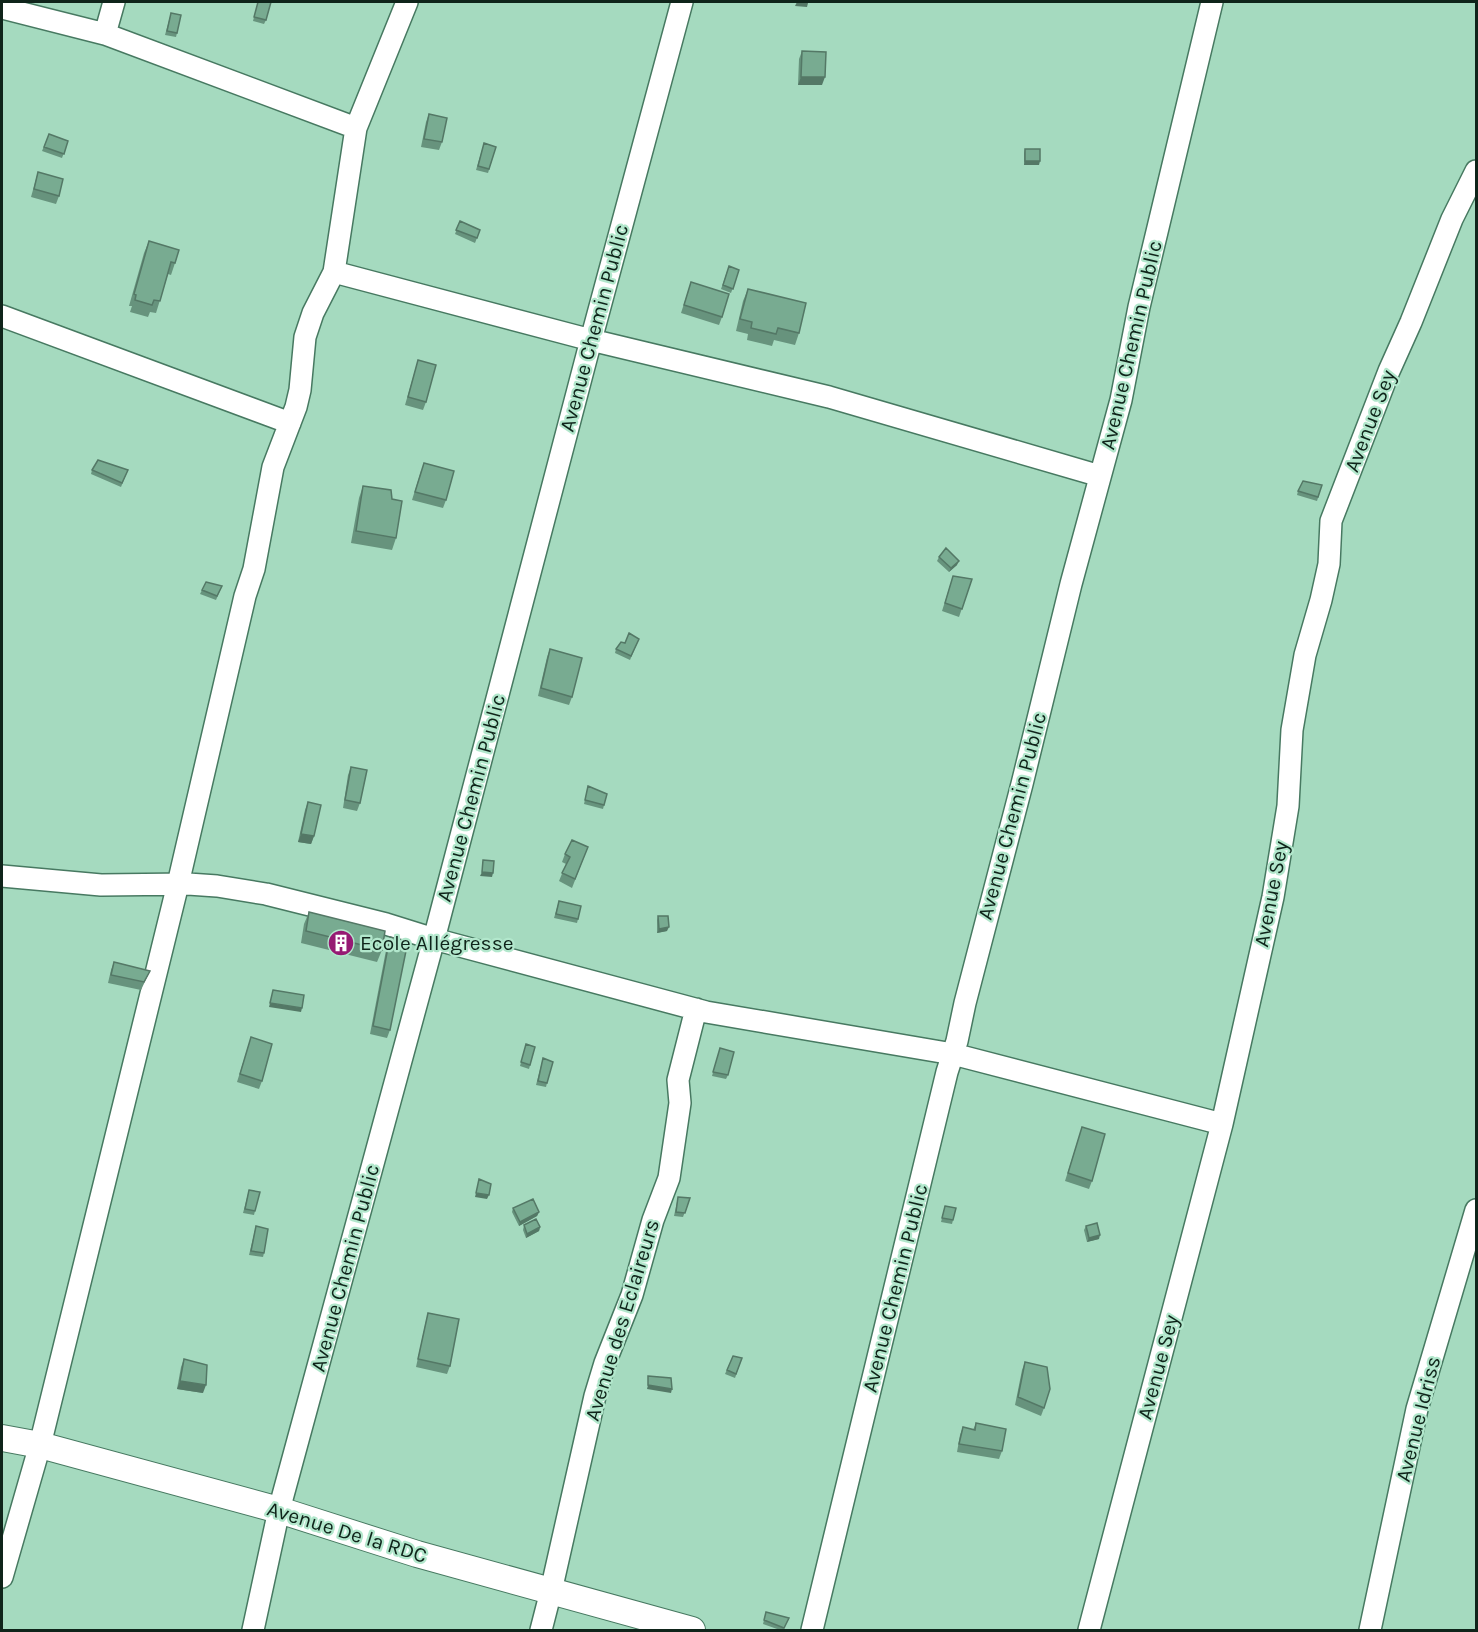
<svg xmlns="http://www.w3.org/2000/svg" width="1478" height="1632" font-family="Karla,sans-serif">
<rect width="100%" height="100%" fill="#a5dabf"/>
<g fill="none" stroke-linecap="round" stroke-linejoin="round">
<defs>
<path id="minor" d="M 2,8 L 105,34 L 356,128
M 105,34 L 114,2
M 334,272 L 591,340 L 829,397 L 1100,476
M 2,316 L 290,423
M 2,876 L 101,885 L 188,884 L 217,886 L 266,894 L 386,924 L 434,939 L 706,1012 L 953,1054 L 1222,1124
M 2,1577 L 40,1445 L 178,884 L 245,596 L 254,569 L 273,467 L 296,407 L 300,390 L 305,337 L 313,313 L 334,272 L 356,128 L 407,2
M 253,1630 L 279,1510 L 434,939 L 591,340 L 682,2
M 541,1630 L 551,1591 L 595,1396 L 605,1363 L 632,1295 L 653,1220 L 669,1178 L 680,1103 L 678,1080 L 696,1009
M 812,1630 L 947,1072 L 957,1041 L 965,1003 L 1022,784 L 1071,584 L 1121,400 L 1139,307 L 1212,2
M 1089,1630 L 1222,1124 L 1273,897 L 1288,806 L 1292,730 L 1305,655 L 1321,600 L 1329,564 L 1331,521 L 1389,371 L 1411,322 L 1452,219 L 1476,171
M 1370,1630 L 1417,1409 L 1476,1210"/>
<path id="tertiary" d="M 2,1438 L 40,1445 L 279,1510 L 417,1554 L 692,1630"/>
</defs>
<!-- minor casing -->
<use href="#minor" stroke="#477961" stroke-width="24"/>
<!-- tertiary casing -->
<use href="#tertiary" stroke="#477961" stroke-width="28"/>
<!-- minor -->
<use href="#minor" stroke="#fff" stroke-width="21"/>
<!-- tertiary -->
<use href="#tertiary" stroke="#fff" stroke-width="26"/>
</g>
<!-- wall -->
<path fill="#67937d" d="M 258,2 L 266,20 L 264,24 L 253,21 Z
M 171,13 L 177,33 L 176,37 L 165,35 Z
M 802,51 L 822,85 L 798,85 L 799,59 Z
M 429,114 L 442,142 L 439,150 L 421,147 L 426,122 Z
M 49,134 L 68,141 L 62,158 L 42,151 Z
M 484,143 L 496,147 L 488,173 L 476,170 Z
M 1025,149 L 1039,165 L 1024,165 L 1024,153 Z
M 38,172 L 59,196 L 56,204 L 31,197 Z
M 460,221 L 480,230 L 475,243 L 455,234 Z
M 149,241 L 175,263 L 171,275 L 168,274 L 156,313 L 150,312 L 148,317 L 130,312 L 132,306 L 129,306 L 144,253 Z
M 729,266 L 739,270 L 731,293 L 721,289 Z
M 691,282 L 722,317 L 719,325 L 681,313 Z
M 748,289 L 799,333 L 795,345 L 774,340 L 772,346 L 747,340 L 748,334 L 736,331 L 743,301 Z
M 418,360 L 426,402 L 423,410 L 405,405 Z
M 92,470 L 128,470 L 121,487 L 91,474 Z
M 421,471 L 446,500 L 443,508 L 412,500 Z
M 1322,485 L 1317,501 L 1297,495 L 1298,491 Z
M 363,486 L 396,538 L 392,550 L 351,543 L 359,498 Z
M 939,557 L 957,565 L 949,572 L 937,561 Z
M 953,576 L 972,579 L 959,617 L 942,611 Z
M 222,586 L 216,600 L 200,594 L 202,590 Z
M 639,639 L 630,660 L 615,653 L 616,649 L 625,643 Z
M 550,649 L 572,697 L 569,705 L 538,696 L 547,657 Z
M 351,767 L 360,803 L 357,811 L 343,808 L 348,775 Z
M 588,786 L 607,794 L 603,809 L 584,804 Z
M 308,802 L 314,836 L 311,844 L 298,842 L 305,810 Z
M 588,847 L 572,888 L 559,881 L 566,864 L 562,862 L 565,854 Z
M 559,901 L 578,919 L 577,923 L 554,918 Z
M 309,912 L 382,950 L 377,962 L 301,943 L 304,924 Z
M 658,916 L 667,931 L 657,933 L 657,920 Z
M 390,937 L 390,1030 L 387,1038 L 370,1034 L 387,945 Z
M 114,962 L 150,971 L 141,990 L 108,983 L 111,970 Z
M 251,1037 L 262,1081 L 259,1089 L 237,1082 Z
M 526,1044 L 535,1047 L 529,1069 L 520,1066 Z
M 720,1048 L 728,1075 L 726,1079 L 712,1076 Z
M 543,1058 L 547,1083 L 546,1087 L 536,1085 Z
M 1082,1127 L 1092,1181 L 1089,1189 L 1065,1181 Z
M 249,1190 L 255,1211 L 254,1215 L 243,1213 Z
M 678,1197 L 690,1198 L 683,1217 L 674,1216 Z
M 945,1206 L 953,1220 L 952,1224 L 941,1222 Z
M 513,1208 L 539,1212 L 537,1216 L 519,1226 L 512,1212 Z
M 524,1225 L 540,1227 L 539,1231 L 526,1238 L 523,1230 Z
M 256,1226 L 264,1253 L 263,1257 L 249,1255 Z
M 1086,1226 L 1099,1239 L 1087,1242 L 1084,1230 Z
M 428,1313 L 450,1366 L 447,1374 L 416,1367 L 426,1321 Z
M 733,1356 L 742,1358 L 735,1378 L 725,1374 Z
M 184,1359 L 203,1393 L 177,1389 L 181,1367 Z
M 1025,1362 L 1044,1408 L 1041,1416 L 1015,1405 L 1022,1370 Z
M 976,1423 L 1002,1451 L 999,1459 L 957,1452 L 960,1435 L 963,1427 L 973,1430 Z
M 766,1612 L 789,1618 L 783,1630 L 780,1630 L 763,1624 Z"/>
<!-- shaded-wall -->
<path fill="#547866" d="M 797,2 L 808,3 L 807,7 L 795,6 Z
M 801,77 L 825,77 L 822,85 L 798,85 Z
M 1025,161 L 1040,161 L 1039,165 L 1024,165 Z
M 959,561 L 957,565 L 949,572 L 951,568 Z
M 301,834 L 314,836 L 311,844 L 298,842 Z
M 482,872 L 493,873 L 492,877 L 480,876 Z
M 669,927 L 667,931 L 657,933 L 659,929 Z
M 270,1003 L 302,1008 L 301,1012 L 269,1007 Z
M 476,1193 L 489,1195 L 487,1199 L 475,1197 Z
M 539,1212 L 537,1216 L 519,1226 L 520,1222 Z
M 540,1227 L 539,1231 L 526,1238 L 527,1234 Z
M 1100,1235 L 1099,1239 L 1087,1242 L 1089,1238 Z
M 180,1381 L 206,1385 L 203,1393 L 177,1389 Z
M 648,1385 L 672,1389 L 671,1393 L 647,1389 Z"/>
<!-- building -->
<path fill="#78ab91" stroke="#547866" stroke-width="1.5" d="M 258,2 L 271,2 L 266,20 L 254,17 Z
M 171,13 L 181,15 L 177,33 L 167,31 Z
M 802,51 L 826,52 L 825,77 L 801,77 Z
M 429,114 L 447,118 L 442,142 L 424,139 Z
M 49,134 L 68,141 L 64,154 L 44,147 Z
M 484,143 L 496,147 L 489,169 L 478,166 Z
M 1025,149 L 1040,149 L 1040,161 L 1025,161 Z
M 38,172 L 63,179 L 59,196 L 34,189 Z
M 460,221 L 480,230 L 477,238 L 456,230 Z
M 149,241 L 179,250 L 175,263 L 171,262 L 160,301 L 154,300 L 152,305 L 135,300 L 136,295 L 134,294 Z
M 729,266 L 739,270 L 733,289 L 723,285 Z
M 691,282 L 729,294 L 722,317 L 684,305 Z
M 748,289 L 806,303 L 799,333 L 778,328 L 776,334 L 751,328 L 752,322 L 740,319 Z
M 418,360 L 436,365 L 426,402 L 408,397 Z
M 98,460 L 128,470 L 122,483 L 92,470 Z
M 424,463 L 454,471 L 446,500 L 415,492 Z
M 1303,481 L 1322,485 L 1318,497 L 1298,491 Z
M 363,486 L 391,490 L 392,499 L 402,501 L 396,538 L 356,531 Z
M 946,548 L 959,561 L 951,568 L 939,557 Z
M 953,576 L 972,579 L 962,609 L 945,603 Z
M 206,582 L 222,586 L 217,596 L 202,590 Z
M 629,633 L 639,639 L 631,656 L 616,649 L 621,642 L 625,643 Z
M 550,649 L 582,658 L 572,697 L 541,688 Z
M 351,767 L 367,770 L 360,803 L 345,800 Z
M 588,786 L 607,794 L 604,805 L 585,800 Z
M 308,802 L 321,805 L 314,836 L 301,834 Z
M 572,840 L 588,847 L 575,879 L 562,873 L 570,857 L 565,854 Z
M 483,860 L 494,861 L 493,873 L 482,872 Z
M 559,901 L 581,906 L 578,919 L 556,914 Z
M 309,912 L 385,931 L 382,950 L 306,931 Z
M 658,916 L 668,916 L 669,927 L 659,929 Z
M 390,937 L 408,941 L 390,1030 L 373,1026 Z
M 114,962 L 150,971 L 144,982 L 111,975 Z
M 273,990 L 304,995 L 302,1008 L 270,1003 Z
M 251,1037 L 272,1044 L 262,1081 L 240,1074 Z
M 526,1044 L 535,1047 L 530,1065 L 521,1062 Z
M 720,1048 L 734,1052 L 728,1075 L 713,1072 Z
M 543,1058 L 553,1062 L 547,1083 L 538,1081 Z
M 1082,1127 L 1105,1134 L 1092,1181 L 1068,1173 Z
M 479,1179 L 491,1184 L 489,1195 L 476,1193 Z
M 249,1190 L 260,1192 L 255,1211 L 245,1209 Z
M 678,1197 L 690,1198 L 685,1213 L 676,1212 Z
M 533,1199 L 539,1212 L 520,1222 L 513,1208 Z
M 945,1206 L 956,1208 L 953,1220 L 942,1218 Z
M 536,1219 L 540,1227 L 527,1234 L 524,1225 Z
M 1097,1223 L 1100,1235 L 1089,1238 L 1086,1226 Z
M 256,1226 L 268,1229 L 264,1253 L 251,1251 Z
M 428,1313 L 459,1319 L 450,1366 L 418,1359 Z
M 733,1356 L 742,1358 L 736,1374 L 727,1370 Z
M 184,1359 L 207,1365 L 206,1385 L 180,1381 Z
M 1025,1362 L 1047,1367 L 1050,1389 L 1044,1408 L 1018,1397 Z
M 648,1376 L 671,1378 L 672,1389 L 648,1385 Z
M 976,1423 L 1006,1429 L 1002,1451 L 959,1444 L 963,1427 L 975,1430 Z
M 766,1612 L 789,1618 L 784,1628 L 764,1620 Z"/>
<!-- icons -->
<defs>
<symbol id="building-disc" viewBox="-11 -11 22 22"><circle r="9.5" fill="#961a73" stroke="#b2e7cc"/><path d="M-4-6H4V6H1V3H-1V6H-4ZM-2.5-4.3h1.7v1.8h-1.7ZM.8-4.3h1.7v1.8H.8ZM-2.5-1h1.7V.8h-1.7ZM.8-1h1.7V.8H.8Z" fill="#fff"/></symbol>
</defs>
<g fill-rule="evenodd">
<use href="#building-disc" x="326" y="928" width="30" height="30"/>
</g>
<g text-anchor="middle" stroke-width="4.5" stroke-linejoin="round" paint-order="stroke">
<!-- street labels -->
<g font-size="21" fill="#0f241a" stroke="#b2e7cc">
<text transform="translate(594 328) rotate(-75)" y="7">Avenue Chemin Public</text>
<text transform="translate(1131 345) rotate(-77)" y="7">Avenue Chemin Public</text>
<text transform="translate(1370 421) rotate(-69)" y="7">Avenue Sey</text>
<text transform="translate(471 798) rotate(-75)" y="7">Avenue Chemin Public</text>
<text transform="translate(1012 816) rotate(-75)" y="7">Avenue Chemin Public</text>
<text transform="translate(1271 894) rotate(-79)" y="7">Avenue Sey</text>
<text transform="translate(345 1268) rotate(-75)" y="7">Avenue Chemin Public</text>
<text transform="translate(895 1288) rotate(-76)" y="7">Avenue Chemin Public</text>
<text transform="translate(622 1320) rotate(-73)" y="7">Avenue des Eclaireurs</text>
<text transform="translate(1158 1367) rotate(-75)" y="7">Avenue Sey</text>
<text transform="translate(1418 1419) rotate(-76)" y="7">Avenue Idriss</text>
<text transform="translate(347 1532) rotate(17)" y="7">Avenue De la RDC</text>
</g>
<!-- poi labels -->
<g font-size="21" fill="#0f241a" stroke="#b2e7cc" text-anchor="start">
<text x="360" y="950">Ecole Allégresse</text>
</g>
</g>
<!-- border -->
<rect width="1478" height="1632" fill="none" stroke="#0f241a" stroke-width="6"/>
</svg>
